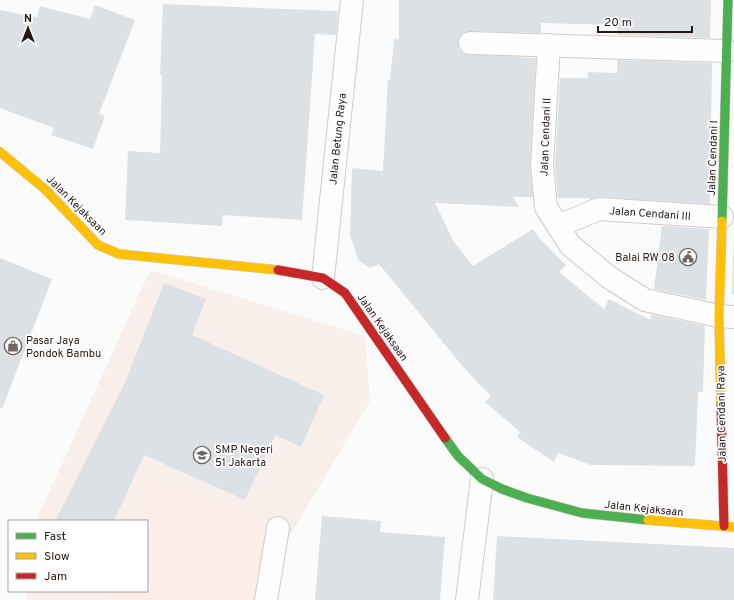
<svg xmlns="http://www.w3.org/2000/svg" width="734" height="600" font-family="Overpass,sans-serif">
<rect width="100%" height="100%" fill="#fbfbfb"/>
<!-- built -->
<path fill="#f8eeea" d="M 150,270 L 365,336 L 370,401 L 283,547 L 274,600 L 27,600 L 27,591 L 147,591 L 147,521 L 36,521 Z"/>
<!-- green -->
<path fill="#fbede7" d="M 149,477 L 283,521 L 257,600 L 109,600 L 110,591 L 147,591 L 147,521 L 130,521 Z"/>
<!-- building -->
<path fill="#dce1e6" d="M 399,0 L 711,0 L 710,38 L 617,35 L 618,25 L 541,23 L 541,33 L 470,31 L 464,32 L 459,37 L 458,43 L 459,49 L 464,54 L 536,58 L 530,164 L 533,197 L 513,197 L 519,207 L 435,203 L 454,242 L 473,266 L 533,229 L 539,238 L 566,265 L 559,272 L 604,309 L 609,299 L 650,320 L 651,314 L 705,326 L 703,392 L 698,392 L 695,466 L 591,465 L 558,453 L 554,462 L 517,437 L 520,432 L 485,402 L 491,396 L 464,368 L 379,264 L 370,268 L 358,260 L 350,235 L 352,168 L 383,171 L 388,80 L 390,80 L 394,39 L 399,40 Z
M 163,4 L 338,11 L 336,35 L 315,34 L 302,220 L 223,215 L 222,226 L 125,220 L 128,151 L 160,153 L 162,75 L 160,75 Z
M 95,5 L 135,20 L 99,114 L 105,116 L 93,149 L 51,135 L 54,128 L 0,108 L 0,10 L 37,17 L 40,6 L 90,19 Z
M 617,60 L 712,63 L 710,204 L 600,197 L 589,200 L 589,198 L 558,198 L 555,165 L 560,78 L 588,78 L 588,72 L 617,73 Z
M 662,226 L 709,229 L 706,300 L 654,289 Z
M 734,228 L 734,294 L 732,294 Z
M 0,258 L 52,279 L 2,409 L 0,408 Z
M 164,283 L 206,299 L 192,335 L 324,395 L 301,447 L 275,435 L 245,500 L 144,455 L 114,521 L 55,521 L 125,383 Z
M 322,516 L 381,521 L 380,532 L 445,537 L 440,600 L 315,600 Z
M 497,536 L 734,548 L 734,600 L 493,600 Z"/>
<g fill="none" stroke-linecap="round" stroke-linejoin="round">
<defs>
<path id="street" d="M 470,43 L 727,51
M 549,45 L 542,165 L 546,207 L 570,245 L 610,278 L 645,300 L 719,316 L 734,317
M 558,226 L 599,209 L 722,217
M 323,278 L 352,0
M 266,600 L 278,528
M 467,600 L 482,479"/>
<path id="fast" d="M 722,221 L 728,0
M 445,438 L 458,456 L 482,479 L 502,489 L 527,498 L 582,513 L 648,520"/>
<path id="slow" d="M 0,152 L 46,190 L 98,245 L 119,254 L 278,270
M 721,405 L 719,316 L 722,221
M 648,520 L 734,527"/>
<path id="jam" d="M 278,270 L 323,278 L 345,293 L 445,438
M 721,405 L 724,526"/>
</defs>
<!-- street casing -->
<use href="#street" stroke="#d1cac7" stroke-width="24"/>
<!-- fast casing -->
<use href="#fast" stroke="#d1cac7" stroke-width="10"/>
<!-- slow casing -->
<use href="#slow" stroke="#d1cac7" stroke-width="10"/>
<!-- jam casing -->
<use href="#jam" stroke="#d1cac7" stroke-width="10"/>
<!-- street -->
<use href="#street" stroke="#fefefe" stroke-width="22"/>
<!-- fast -->
<use href="#fast" stroke="#4caf50" stroke-width="9"/>
<!-- slow -->
<use href="#slow" stroke="#ffc107" stroke-width="9"/>
<!-- jam -->
<use href="#jam" stroke="#c62828" stroke-width="9"/>
</g>
<!-- icons -->
<defs>
<symbol id="civic-ring" viewBox="-11 -11 22 22"><circle r="9.5" fill="#fff" stroke="#706764" stroke-width="1.5"/><path d="M-.6-6.5H3V-4.5H.6V-3L4-1V1h2V6H-6V1h2V-1L-.6-3ZM-1.2 2.5V6h2.4V2.5Z" fill="#706764"/></symbol>
<symbol id="shop-ring" viewBox="-11 -11 22 22"><circle r="9.5" fill="#fff" stroke="#706764" stroke-width="1.5"/><path d="M-5-2.5h2.3a2.7 3.5 0 0 1 5.4 0H5L5.5 6h-11ZM-1.5-2.5h3a1.5 2.3 0 0 0-3 0Z" fill="#706764"/></symbol>
<symbol id="school-ring" viewBox="-11 -11 22 22"><circle r="9.5" fill="#fff" stroke="#706764" stroke-width="1.5"/><path d="M0-5L7-2L0 1L-7-2ZM-4 1L0 2.5L4 1V4Q0 6-4 4Z" fill="#706764"/></symbol>
</defs>
<g fill-rule="evenodd">
<use href="#civic-ring" x="678" y="247" width="20" height="20"/>
<use href="#shop-ring" x="3" y="336" width="20" height="20"/>
<use href="#school-ring" x="192" y="445" width="20" height="20"/>
</g>
<g text-anchor="middle" stroke-width="3.5" stroke-linejoin="round" paint-order="stroke">
<!-- street labels -->
<g font-size="11" fill="#251813" stroke="#fff">
<text transform="translate(545 137) rotate(-88)" y="4">Jalan Cendani II</text>
<text transform="translate(337 139) rotate(-84)" y="4">Jalan Betung Raya</text>
<text transform="translate(712 158) rotate(-88)" y="4">Jalan Cendani I</text>
<text transform="translate(77 205) rotate(45)" y="4">Jalan Kejaksaan</text>
<text transform="translate(650 213) rotate(4)" y="4">Jalan Cendani III</text>
<text transform="translate(383 327) rotate(55)" y="4">Jalan Kejaksaan</text>
<text transform="translate(721 414) rotate(-91)" y="4">Jalan Cendani Raya</text>
<text transform="translate(644 508) rotate(6)" y="4">Jalan Kejaksaan</text>
</g>
<!-- poi labels -->
<g font-size="11" fill="#251813" stroke="#fff" text-anchor="start">
<text x="675" y="261" text-anchor="end">Balai RW 08</text>
<text x="26" y="344">Pasar Jaya<tspan x="26" dy="13">Pondok Bambu</tspan></text>
<text x="215" y="453">SMP Negeri<tspan x="215" dy="13">51 Jakarta</tspan></text>
</g>
</g>
<!-- legend -->
<rect x="8" y="520" width="140" height="72" fill="#ffffff" stroke="#a8a3a1"/>
<rect x="16" y="533" width="20" height="6" fill="#4caf50" stroke="#a8a3a1"/>
<text x="44" y="540" font-size="12" fill="#251813">Fast</text>
<rect x="16" y="553" width="20" height="6" fill="#ffc107" stroke="#a8a3a1"/>
<text x="44" y="560" font-size="12" fill="#251813">Slow</text>
<rect x="16" y="573" width="20" height="6" fill="#c62828" stroke="#a8a3a1"/>
<text x="44" y="580" font-size="12" fill="#251813">Jam</text>
<!-- north arrow -->
<g transform="translate(28 28)" stroke="#ffffff" stroke-width="3" paint-order="stroke">
<path d="M0-3L7 15L0 10L-7 15Z" fill="#251813"/>
<text y="-6" font-size="11" font-weight="bold" text-anchor="middle" fill="#251813">N</text>
</g>
<!-- scale -->
<path d="M598 26v6h94v-6" fill="none" stroke="#251813" stroke-width="2"/>
<text x="604" y="26" font-size="12" fill="#251813" stroke="#ffffff" stroke-width="3" paint-order="stroke">20 m</text>
</svg>
